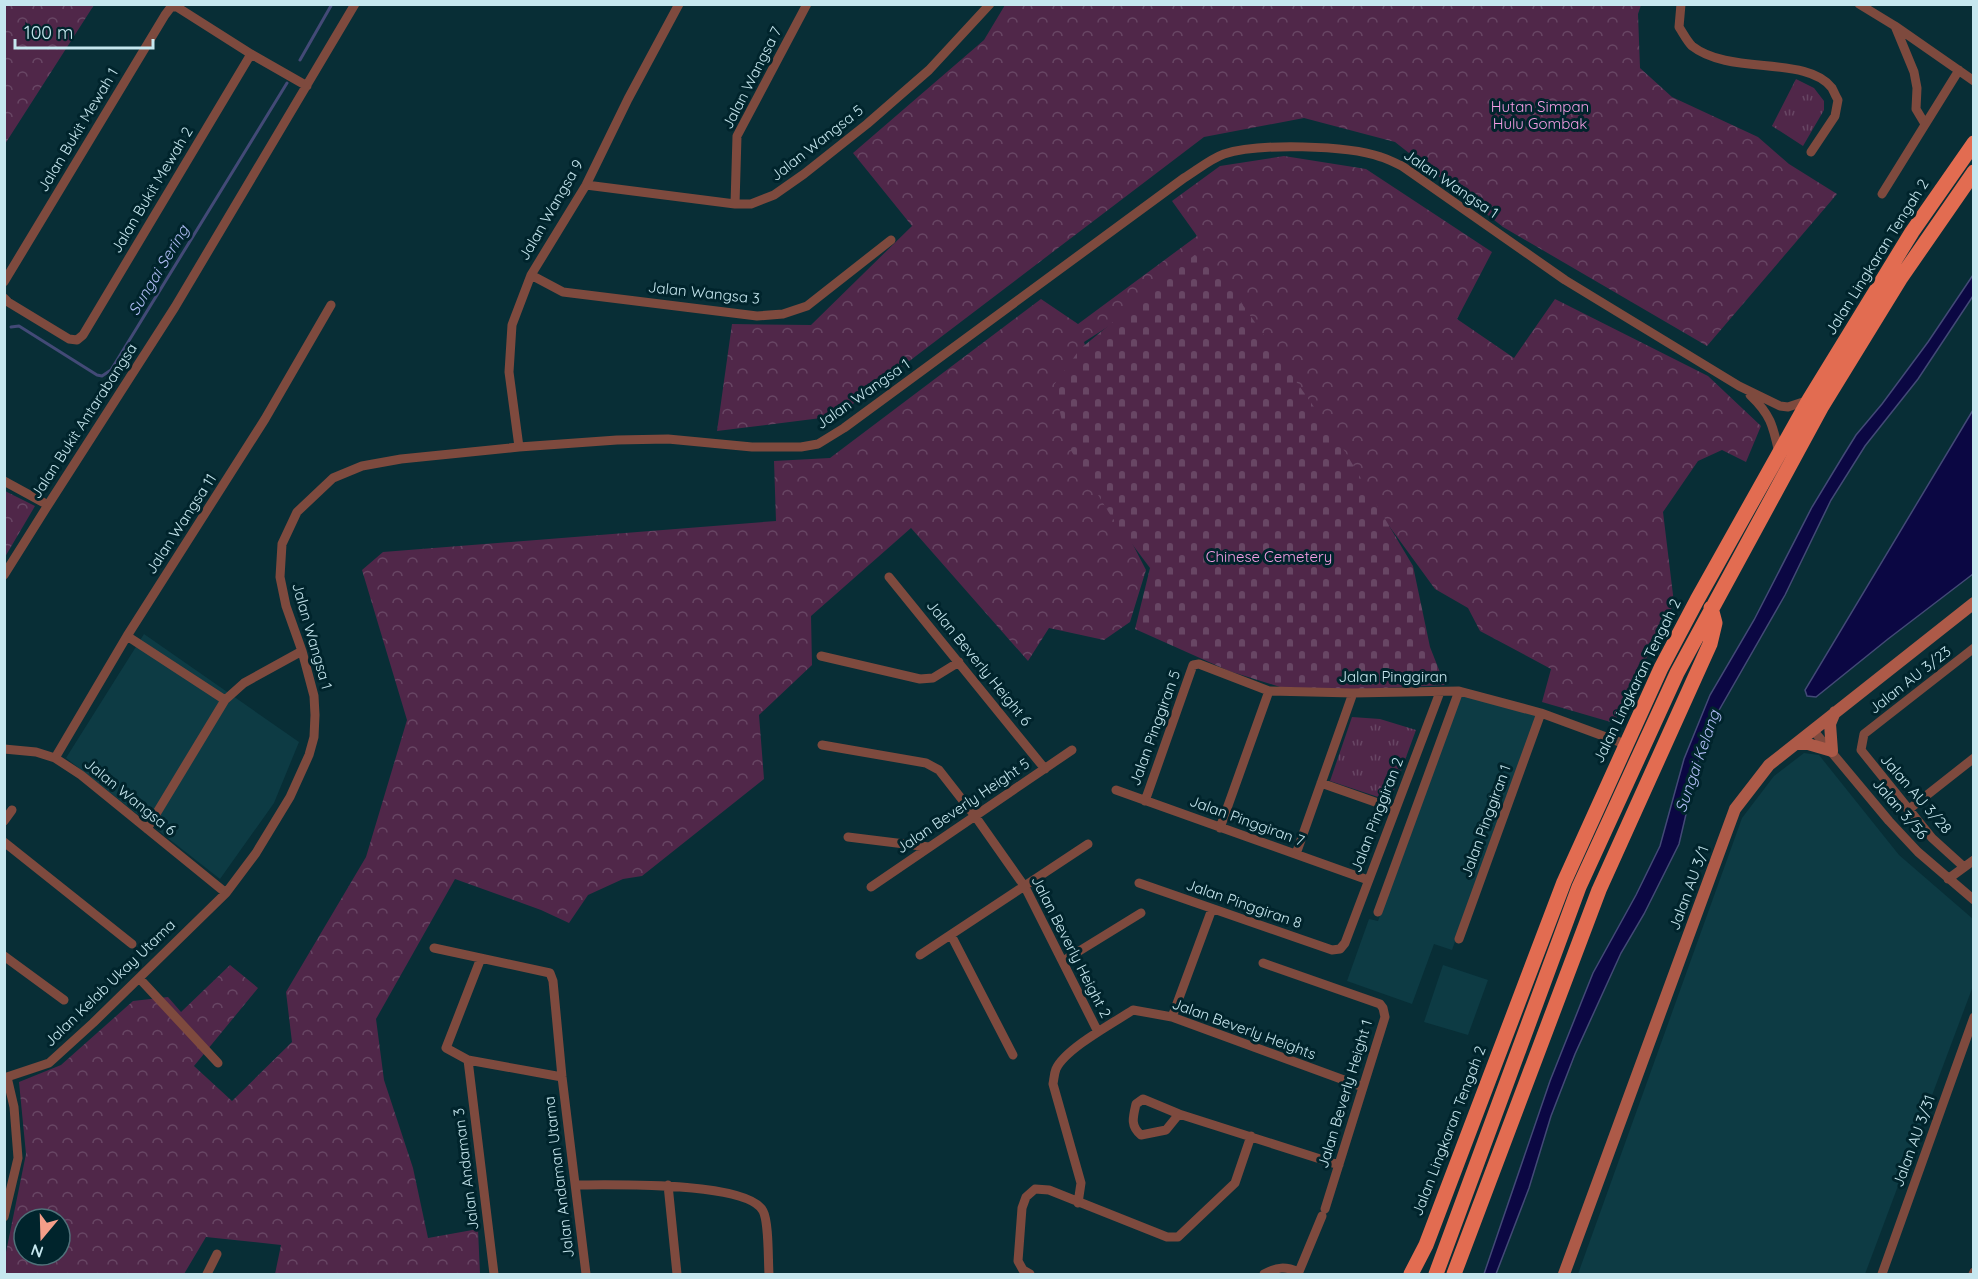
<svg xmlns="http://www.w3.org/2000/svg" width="1978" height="1279" font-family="Quicksand,sans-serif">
<defs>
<pattern id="grass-tufts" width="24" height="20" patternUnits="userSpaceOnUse" patternTransform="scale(1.5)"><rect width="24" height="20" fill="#502749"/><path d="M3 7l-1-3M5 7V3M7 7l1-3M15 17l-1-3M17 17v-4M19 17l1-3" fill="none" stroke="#684664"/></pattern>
<pattern id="forest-crowns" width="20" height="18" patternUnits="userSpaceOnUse" patternTransform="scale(1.5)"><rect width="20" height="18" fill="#502749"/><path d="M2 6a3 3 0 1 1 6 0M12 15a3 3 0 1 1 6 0" fill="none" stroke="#684664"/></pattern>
<pattern id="cemetery-stones" width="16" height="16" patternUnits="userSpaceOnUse" patternTransform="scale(1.5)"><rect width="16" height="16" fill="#502749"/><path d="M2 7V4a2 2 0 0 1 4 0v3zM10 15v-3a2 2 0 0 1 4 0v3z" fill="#684664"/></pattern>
</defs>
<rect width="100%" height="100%" fill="#082e36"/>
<!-- built -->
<path fill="#0d3b44" d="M 144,634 L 299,742 L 274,803 L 220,879 L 66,758 Z
M 1461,695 L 1537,715 L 1452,950 L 1434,944 L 1412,1004 L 1347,981 L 1369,919 L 1378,921 Z
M 1804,753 L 1819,755 L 1899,855 L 1973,919 L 1973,986 L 1865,1274 L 1578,1274 L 1742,818 L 1774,776 Z
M 1443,965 L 1488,980 L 1468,1035 L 1424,1022 Z"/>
<!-- grass -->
<path fill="url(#grass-tufts)" d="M 1796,79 L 1814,88 L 1824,101 L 1824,110 L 1803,146 L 1772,126 Z
M 1352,717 L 1380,719 L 1416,730 L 1390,801 L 1330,781 Z"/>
<!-- forest -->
<path fill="url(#forest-crowns)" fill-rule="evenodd" d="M 5,4 L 94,5 L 5,144 L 4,5 Z
M 1005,5 L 1641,5 L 1638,14 L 1640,68 L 1672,97 L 1758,137 L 1789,164 L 1837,194 L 1707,346 L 1503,227 L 1395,142 L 1304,118 L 1204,137 L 837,416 L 717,431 L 732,324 L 811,325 L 912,226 L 853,153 L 984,40 Z
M 1284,156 L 1366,169 L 1492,252 L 1457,319 L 1514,358 L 1555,299 L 1708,376 L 1761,426 L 1746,462 L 1722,450 L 1698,461 L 1663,512 L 1674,603 L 1614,723 L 1542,702 L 1551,669 L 1480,631 L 1468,608 L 1435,589 L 1330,445 L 1195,271 L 1084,342 L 1090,360 L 1100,481 L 1146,570 L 1130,622 L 1104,640 L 1049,628 L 1028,661 L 911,528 L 811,616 L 812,665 L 759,715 L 764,779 L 642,876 L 623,879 L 588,895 L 569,923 L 541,910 L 455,879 L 376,1019 L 384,1080 L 413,1168 L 428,1238 L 478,1229 L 480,1274 L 275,1274 L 281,1245 L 206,1237 L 184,1274 L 5,1274 L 5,1257 L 26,1154 L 19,1082 L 61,1065 L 133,1001 L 168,997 L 181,1012 L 230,965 L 258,988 L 194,1066 L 232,1101 L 292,1042 L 286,992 L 366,857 L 407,720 L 362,570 L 383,552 L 776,521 L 774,461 L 830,458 L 1041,299 L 1078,324 L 1197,236 L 1172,201 L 1220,166 ZM 24,1219 L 60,1219 L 60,1255 L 24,1255 Z
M 5,491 L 35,506 L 5,557 Z"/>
<!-- cemetery -->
<path fill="url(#cemetery-stones)" d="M 1203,248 L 1344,450 L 1413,566 L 1430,647 L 1445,685 L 1343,690 L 1280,687 L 1229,671 L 1135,629 L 1150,568 L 1111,516 L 1067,444 L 1054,385 L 1080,349 Z"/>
<!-- water -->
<path fill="#0b0743" stroke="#434a77" stroke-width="1.5" d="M 1973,275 L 1973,296 L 1918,379 L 1865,446 L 1831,500 L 1785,595 L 1714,719 L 1699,759 L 1679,844 L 1644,914 L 1621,953 L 1575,1054 L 1551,1116 L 1529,1188 L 1496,1274 L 1484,1274 L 1550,1081 L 1581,1003 L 1593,973 L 1636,895 L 1660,846 L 1684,759 L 1710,695 L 1754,620 L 1812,507 L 1843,456 L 1856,435 L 1882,404 L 1928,342 Z
M 1973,410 L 1973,574 L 1888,639 L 1816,697 L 1807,696 L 1805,690 Z"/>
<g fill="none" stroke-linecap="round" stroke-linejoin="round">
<!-- stream -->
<path stroke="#434a77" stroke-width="3" d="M 300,60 L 332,4
M 11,327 L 19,326 L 97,375 L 102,376 L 111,370 L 287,83"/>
<!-- minor -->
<path stroke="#7e4a3e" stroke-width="9" d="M 1681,4 L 1679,27 C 1683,33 1687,41 1692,46 C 1730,76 1807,55 1832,88 C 1834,92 1836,97 1838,100 L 1835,116 L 1811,152
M 1859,4 L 1895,26 L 1974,81
M 1895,26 L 1914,72 L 1917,88 L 1916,109 L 1925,124
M 586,185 L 735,204 L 751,204 L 774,195 L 804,174 L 867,124 L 929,70 L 990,4
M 1882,194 L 1959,70
M 735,204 L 737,136 L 807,4
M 531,275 L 563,292 L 757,316 L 783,314 L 807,306 L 891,240
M 4,282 L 165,15 L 171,7 L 177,7 L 251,54 L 307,86
M 4,298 L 8,302 L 69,339 L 77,340 L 83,335 L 251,54
M 1750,395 C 1771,415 1773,426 1779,453
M 519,447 L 509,372 L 512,325 L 531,275 L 586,185 L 628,99 L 679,4
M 4,481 L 48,505
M 4,575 L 48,505 L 175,307 L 355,4
M 889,577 L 1045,769
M 127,636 L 225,700
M 821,656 L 920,679 L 933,678 L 959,662
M 1813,730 L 1889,821 L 1918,852 L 1974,900
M 822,745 L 926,763 L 939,770 L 975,816 L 1025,887 L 1098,1032
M 4,749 L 36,752 L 55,758 L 81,775 L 226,893
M 55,758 L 127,636 L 265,419 L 331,305
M 1321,783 L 1395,809
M 1116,790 L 1368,880
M 1145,801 L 1193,665 L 1199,664 L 1269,691 L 1353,693 L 1459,691 L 1541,713 L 1625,744
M 1908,810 L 1974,758
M 4,821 L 12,810
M 1220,828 L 1269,691
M 147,829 L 225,700 L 244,683 L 302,651
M 848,837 L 929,847
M 4,842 L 132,944
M 1296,854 L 1353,693
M 1964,867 L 1932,838 L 1861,750 L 1864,734 L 1974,648
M 1948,879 L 1974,860
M 1139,883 L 1332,950 L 1340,949 L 1345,943 L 1440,692
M 871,887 L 1072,750
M 1378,912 L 1459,691
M 951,935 L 1013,1055
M 1459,939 L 1541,713
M 434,948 L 550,973 L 553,981 L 562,1077 L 586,1274
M 920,955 L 1088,844
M 4,956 L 64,1000
M 481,958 L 446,1048 L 468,1060 L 562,1077
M 1063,961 L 1141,913
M 1263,963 L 1380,1004 L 1383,1008 L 1385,1017 L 1325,1209
M 139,978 L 218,1063
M 1172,1017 L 1212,909
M 468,1060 L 494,1274
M 4,1078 L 49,1063 L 93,1023 L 226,893 L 256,853 L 290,797 L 309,755 L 314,737 L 315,715 L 314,696 L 302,651 L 286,606 L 280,577 L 282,544 L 297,512 L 333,478 L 362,466 L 401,459 L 519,447 L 617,440 L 668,439 L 752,447 L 801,447 L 818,444 L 844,428 L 1184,178 C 1196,171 1210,159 1224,154 C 1258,143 1347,145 1381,157 C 1388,159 1395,163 1402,166 L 1565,280 L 1739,386 L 1780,406 L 1788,407 L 1809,400
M 1179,1114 L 1166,1130 L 1141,1135 C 1130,1126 1133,1117 1136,1104 L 1143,1099 L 1179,1114 L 1339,1165
M 576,1185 C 610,1185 747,1181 763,1211 C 769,1222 768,1260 769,1274
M 668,1185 L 677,1274
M 1078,1203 L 1081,1183 L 1053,1084 C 1054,1079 1054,1074 1056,1069 C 1065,1049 1113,1023 1133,1010 L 1172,1017 L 1363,1087
M 4,1217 L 18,1158 L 14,1107 L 7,1077
M 207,1274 L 217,1254
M 1030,1274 L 1023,1270 L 1018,1261 L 1022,1208 L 1026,1197 L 1035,1189 L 1049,1190 L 1167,1237 L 1178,1237 L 1235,1183 L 1251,1136
M 1264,1274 C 1277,1267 1285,1266 1299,1272
M 1298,1274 L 1322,1216
M 1882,1274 L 1974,1017
M 1973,1274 L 1974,1272"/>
<!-- secondary -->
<path stroke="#ad5a48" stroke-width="12" d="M 1796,744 L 1808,744 L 1832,751 L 1830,724 L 1835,712
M 1564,1274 L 1735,809 L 1769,765 L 1974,603"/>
<!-- trunk -->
<path stroke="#e26c51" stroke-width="15" d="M 1411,1274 L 1426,1245 L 1564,882 L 1661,668 L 1697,600 L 1809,400 L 1912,232 L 1974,143
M 1436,1274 L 1579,887 L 1677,673 L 1822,406 L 1900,279 L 1974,172
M 1454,1274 L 1599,890 L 1710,644 L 1715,623 L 1711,608"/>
</g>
<g text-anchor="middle" stroke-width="6" stroke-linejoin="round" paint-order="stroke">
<!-- street labels -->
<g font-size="15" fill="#c6e7ef" stroke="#00242c">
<text transform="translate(752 78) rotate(-63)" y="5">Jalan Wangsa 7</text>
<text transform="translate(78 130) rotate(-59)" y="5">Jalan Bukit Mewah 1</text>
<text transform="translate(817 143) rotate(-38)" y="5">Jalan Wangsa 5</text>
<text transform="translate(1451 184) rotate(34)" y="5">Jalan Wangsa 1</text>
<text transform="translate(152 190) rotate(-59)" y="5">Jalan Bukit Mewah 2</text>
<text transform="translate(551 210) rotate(-60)" y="5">Jalan Wangsa 9</text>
<text transform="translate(1877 257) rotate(-58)" y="5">Jalan Lingkaran Tengah 2</text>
<text transform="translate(704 293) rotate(6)" y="5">Jalan Wangsa 3</text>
<text transform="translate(863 394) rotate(-35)" y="5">Jalan Wangsa 1</text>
<text transform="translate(84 421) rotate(-57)" y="5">Jalan Bukit Antarabangsa</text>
<text transform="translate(181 524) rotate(-57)" y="5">Jalan Wangsa 11</text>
<text transform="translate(312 636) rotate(74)" y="5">Jalan Wangsa 1</text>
<text transform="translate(979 663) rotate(51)" y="5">Jalan Beverly Height 6</text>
<text x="1393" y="682">Jalan Pinggiran</text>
<text transform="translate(1910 680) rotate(-38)" y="5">Jalan AU 3/23</text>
<text transform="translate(1637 681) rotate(-64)" y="5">Jalan Lingkaran Tengah 2</text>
<text transform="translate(1155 728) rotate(-70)" y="5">Jalan Pinggiran 5</text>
<text transform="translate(1916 794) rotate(49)" y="5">Jalan AU 3/28</text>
<text transform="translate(130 797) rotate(39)" y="5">Jalan Wangsa 6</text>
<text transform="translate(963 806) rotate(-34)" y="5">Jalan Beverly Height 5</text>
<text transform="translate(1900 809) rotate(49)" y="5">Jalan 3/56</text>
<text transform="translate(1377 815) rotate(-69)" y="5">Jalan Pinggiran 2</text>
<text transform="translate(1247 821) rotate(20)" y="5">Jalan Pinggiran 7</text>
<text transform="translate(1486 821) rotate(-70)" y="5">Jalan Pinggiran 1</text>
<text transform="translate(1689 888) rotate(-70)" y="5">Jalan AU 3/1</text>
<text transform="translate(1244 904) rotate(19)" y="5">Jalan Pinggiran 8</text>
<text transform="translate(1071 947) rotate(63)" y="5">Jalan Beverly Height 2</text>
<text transform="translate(110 983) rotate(-44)" y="5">Jalan Kelab Ukay Utama</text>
<text transform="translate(1244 1029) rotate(20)" y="5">Jalan Beverly Heights</text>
<text transform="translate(1345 1094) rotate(-73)" y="5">Jalan Beverly Height 1</text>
<text transform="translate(1449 1131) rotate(-69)" y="5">Jalan Lingkaran Tengah 2</text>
<text transform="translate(1914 1141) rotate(-70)" y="5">Jalan AU 3/31</text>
<text transform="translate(466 1169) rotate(-97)" y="5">Jalan Andaman 3</text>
<text transform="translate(559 1177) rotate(-97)" y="5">Jalan Andaman Utama</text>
</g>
<!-- park labels -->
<g font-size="15" fill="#f59ee5" stroke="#00242c">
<text x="1540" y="112">Hutan Simpan<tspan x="1540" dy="17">Hulu Gombak</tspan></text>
<text x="1269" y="562">Chinese Cemetery</text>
</g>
<!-- water labels -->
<g font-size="16" font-style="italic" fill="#b1bff7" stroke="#00242c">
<text transform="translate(158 270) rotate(-59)" y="6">Sungai Sering</text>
<text transform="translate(1697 761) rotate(-71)" y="6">Sungai Kelang</text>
</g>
</g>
<!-- border -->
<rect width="1978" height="1279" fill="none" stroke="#c6e7ef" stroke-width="12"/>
<!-- north arrow -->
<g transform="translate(42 1237) rotate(199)"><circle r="28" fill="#00242c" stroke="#4f727a" stroke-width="1.5"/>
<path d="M0-4.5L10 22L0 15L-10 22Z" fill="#f49e89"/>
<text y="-9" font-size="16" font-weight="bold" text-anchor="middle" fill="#c6e7ef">N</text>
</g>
<!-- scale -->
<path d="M15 39v9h138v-9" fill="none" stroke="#c6e7ef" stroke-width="3"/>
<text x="24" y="39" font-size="18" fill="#c6e7ef" stroke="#00242c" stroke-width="4.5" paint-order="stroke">100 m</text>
</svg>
